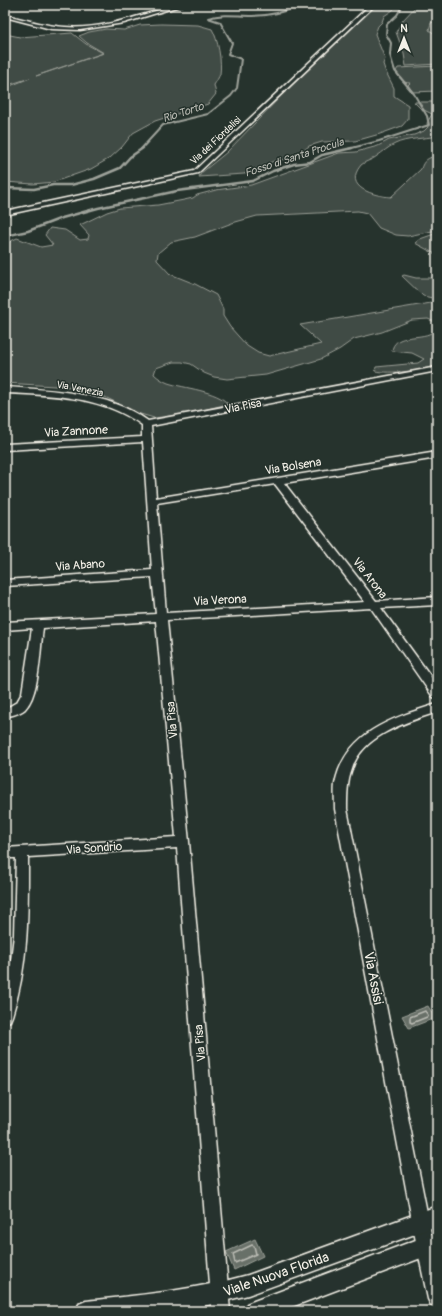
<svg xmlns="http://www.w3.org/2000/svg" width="442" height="1316" font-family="Pangolin,sans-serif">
<rect width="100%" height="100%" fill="#26332d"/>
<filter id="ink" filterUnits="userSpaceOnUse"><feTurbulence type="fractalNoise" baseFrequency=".025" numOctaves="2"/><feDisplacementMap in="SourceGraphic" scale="8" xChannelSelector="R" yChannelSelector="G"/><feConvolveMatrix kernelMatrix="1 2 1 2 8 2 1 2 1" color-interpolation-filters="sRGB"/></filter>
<g filter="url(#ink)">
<!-- green -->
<path fill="#414b45" stroke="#9a9e96" d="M 377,5 L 396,5 L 393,10 L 384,16 L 382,22 L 378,26 L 375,34 L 385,59 L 383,64 L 385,70 L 394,88 L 394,96 L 408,105 L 408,119 L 402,126 L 380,134 L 355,141 L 322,142 L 309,146 L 294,158 L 274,161 L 244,174 L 199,177 L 201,173 L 227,152 L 282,95 Z
M 417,5 L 437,5 L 437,20 L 431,23 L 429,30 L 437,35 L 437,64 L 406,66 L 404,54 L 396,32 L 403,20 Z
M 161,24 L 198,25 L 212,29 C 218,39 222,62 220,74 C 219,77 216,82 214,85 L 216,94 L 208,104 L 155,121 L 133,133 L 122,147 L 110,158 L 91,169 L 54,182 L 33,184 L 5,182 L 5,88 L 30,78 L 5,86 L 5,34 L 20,37 L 72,33 L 86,44 L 103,53 L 36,76 L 104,53 L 87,43 L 79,36 L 89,32 L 106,29 L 124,30 L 140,25 Z
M 437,66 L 437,91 L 413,92 L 408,85 L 410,83 C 402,83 399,78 396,71 L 398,68 Z
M 414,102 L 437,102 L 437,136 C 424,139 407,138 395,144 C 388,147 383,152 377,156 C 373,160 365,161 361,165 C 342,188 375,196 391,197 L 421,169 C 423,161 428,157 437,156 L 437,230 L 408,236 L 396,235 L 379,228 L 367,213 L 358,211 L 257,216 L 232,223 L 195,237 L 171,242 L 158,253 L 157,260 L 170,274 L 195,284 L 216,295 L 223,309 L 223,316 L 230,327 L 247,346 L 258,353 L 269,356 L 321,344 L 300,325 L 437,302 L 437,323 L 428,319 L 412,320 L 382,332 L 354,339 L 340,349 L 321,359 L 266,375 L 227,379 L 214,377 L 204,373 L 191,364 L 182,362 L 173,362 L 156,368 L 154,374 C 158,378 163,381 168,383 C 183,388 218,391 228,404 L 186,414 L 154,418 L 137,413 L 99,394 L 71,387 L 5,383 L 5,244 L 17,238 L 41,247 L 53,245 L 45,235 L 50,228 L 65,230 L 80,240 L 88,239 L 89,235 L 80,225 L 107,212 L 120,208 L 158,205 L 184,200 L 193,198 L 197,195 L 216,190 L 251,185 L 339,153 L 356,152 L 378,146 L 389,140 L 414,135 L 424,131 L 428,127 L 427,123 L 432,114 L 420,108 Z
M 437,233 L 437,255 L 415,243 L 420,239 Z
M 404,275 L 416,278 L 437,278 L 437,299 L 423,296 L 402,276 Z
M 437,329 L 437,365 C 425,371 388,374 375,371 L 376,367 L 418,363 L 424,359 L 412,353 L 392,351 C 394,334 416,339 429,334 C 432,333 435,330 437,329 Z"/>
<!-- water -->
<path fill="#676f68" stroke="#9fa39b" d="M 428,1006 L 435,1018 L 409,1028 L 402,1016 Z
M 255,1239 L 263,1256 L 234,1270 L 226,1252 Z"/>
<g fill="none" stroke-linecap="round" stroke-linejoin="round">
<!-- shore -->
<path stroke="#bcbdb5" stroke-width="1.5" d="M 425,1011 L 428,1015 L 427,1017 L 412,1023 L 410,1022 L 410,1017 Z
M 252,1245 L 254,1246 L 256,1254 L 235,1263 L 233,1254 Z"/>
<!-- stream-far1 -->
<path stroke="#9fa39b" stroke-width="2" d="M 141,149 L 163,125 L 208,114 L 231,96 L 237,88 L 241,59 L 228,54 L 232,43 L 220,22 L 208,18 C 223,13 237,16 252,16 C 269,16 285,12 301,5
M 348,149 L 379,141 L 429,125 L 427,116 L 414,94 L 395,71 L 390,55 L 391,43 L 386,34 L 387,24 L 397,15 L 403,5"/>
<!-- stream -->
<path stroke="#9fa39b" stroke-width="2.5" d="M 5,188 L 34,189 L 53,185 L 71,185 L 94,179 L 120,168 L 130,157 L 143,148
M 5,236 L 28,231 L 62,218 L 98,208 L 177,191 L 253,181 L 273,171 L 294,164 L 310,162 L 322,155 L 352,148"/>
<defs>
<path id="minor" d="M 176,5 L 183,5 L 124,23 L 80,30 L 51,29 L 5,17 L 5,15 C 25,19 45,26 65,27 C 102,30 140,15 176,5 Z
M 370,5 L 375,5 L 198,173 L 5,215 L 5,211 L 194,171 Z
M 437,367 L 437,371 L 151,426 L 156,498 L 437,452 L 437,458 L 284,483 L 376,601 L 437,597 L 437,605 L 381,608 L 437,685 L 437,698 L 433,697 L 371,608 L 167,620 L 189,842 L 230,1311 L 212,1311 L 177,848 L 28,857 C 28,911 29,964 12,1016 L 10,1021 L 5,1023 L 5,993 L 9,976 L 14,935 L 16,858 L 5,858 L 5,848 L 176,837 L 156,621 L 43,628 C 40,648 40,694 25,709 C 19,714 12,715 5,717 L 5,709 L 17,702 L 22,693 L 32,628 L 5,630 L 5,622 L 156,614 L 152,577 L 5,586 L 5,580 L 152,570 L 143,442 L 5,450 L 5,444 L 142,437 L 142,425 C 102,396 52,395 5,393 L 5,387 C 54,390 107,392 148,421 ZM 275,484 L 365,602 L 166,613 L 157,503 Z
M 437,704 L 437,712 C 407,722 362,735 352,769 C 347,782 347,795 347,809 L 437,1263 L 437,1308 L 431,1305 L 428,1299 L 417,1247 L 335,809 C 335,801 334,792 335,784 C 345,732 392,718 437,704 Z"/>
<path id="tertiary" d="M 437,1206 L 437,1226 L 248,1295 L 208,1305 L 176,1311 L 76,1311 L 79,1304 L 86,1301 C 141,1295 195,1290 248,1275 Z
M 437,1232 L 437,1252 L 281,1311 L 244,1311 L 247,1304 L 254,1301 Z"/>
</defs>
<!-- minor casing -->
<use href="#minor" stroke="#f4f1e8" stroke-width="3"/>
<!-- tertiary casing -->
<use href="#tertiary" stroke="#f4f1e8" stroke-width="3"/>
<!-- minor -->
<use href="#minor" fill="#26332d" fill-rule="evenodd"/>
<!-- tertiary -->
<use href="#tertiary" fill="#26332d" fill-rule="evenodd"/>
</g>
</g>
<g text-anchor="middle" stroke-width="3" stroke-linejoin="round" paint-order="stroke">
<!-- far-street labels -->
<g font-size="10" fill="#f4f1e8" stroke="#26332d">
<text transform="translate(215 140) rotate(-43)" y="4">Via dei Fiordalisi</text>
<text transform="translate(80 388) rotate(11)" y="4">Via Venezia</text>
</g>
<!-- far-water labels -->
<g font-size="11" font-style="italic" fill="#bcbdb5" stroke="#26332d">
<text transform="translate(183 112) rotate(-18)" y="4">Rio Torto</text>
<text transform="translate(294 157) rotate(-18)" y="4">Fosso di Santa Procula</text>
</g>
<!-- street labels -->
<g font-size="12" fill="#f4f1e8" stroke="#26332d">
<text transform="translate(243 406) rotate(-11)" y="4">Via Pisa</text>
<text transform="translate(76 431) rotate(-3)" y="4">Via Zannone</text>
<text transform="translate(293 466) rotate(-9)" y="4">Via Bolsena</text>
<text transform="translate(80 565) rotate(-4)" y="4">Via Abano</text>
<text transform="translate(370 578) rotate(52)" y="4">Via Arona</text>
<text transform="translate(220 600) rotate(-3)" y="4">Via Verona</text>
<text transform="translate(172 720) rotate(-95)" y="4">Via Pisa</text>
<text transform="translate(94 848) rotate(-4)" y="4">Via Sondrio</text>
<text transform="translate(200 1043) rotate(-95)" y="4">Via Pisa</text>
</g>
<!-- near-street labels -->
<g font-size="14" fill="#f4f1e8" stroke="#26332d">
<text transform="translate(374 978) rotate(79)" y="5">Via Assisi</text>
<text transform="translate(276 1274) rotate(-19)" y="5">Viale Nuova Florida</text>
</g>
</g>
<!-- margin -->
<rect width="442" height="1316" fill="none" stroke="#26332d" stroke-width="20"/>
<rect x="10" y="10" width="422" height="1296" fill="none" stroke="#f4f1e8" stroke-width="1.5" filter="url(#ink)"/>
<!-- north arrow -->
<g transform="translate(404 38)" stroke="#26332d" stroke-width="3" paint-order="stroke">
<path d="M0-3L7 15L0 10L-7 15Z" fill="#f4f1e8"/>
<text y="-6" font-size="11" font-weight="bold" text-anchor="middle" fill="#f4f1e8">N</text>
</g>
</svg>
